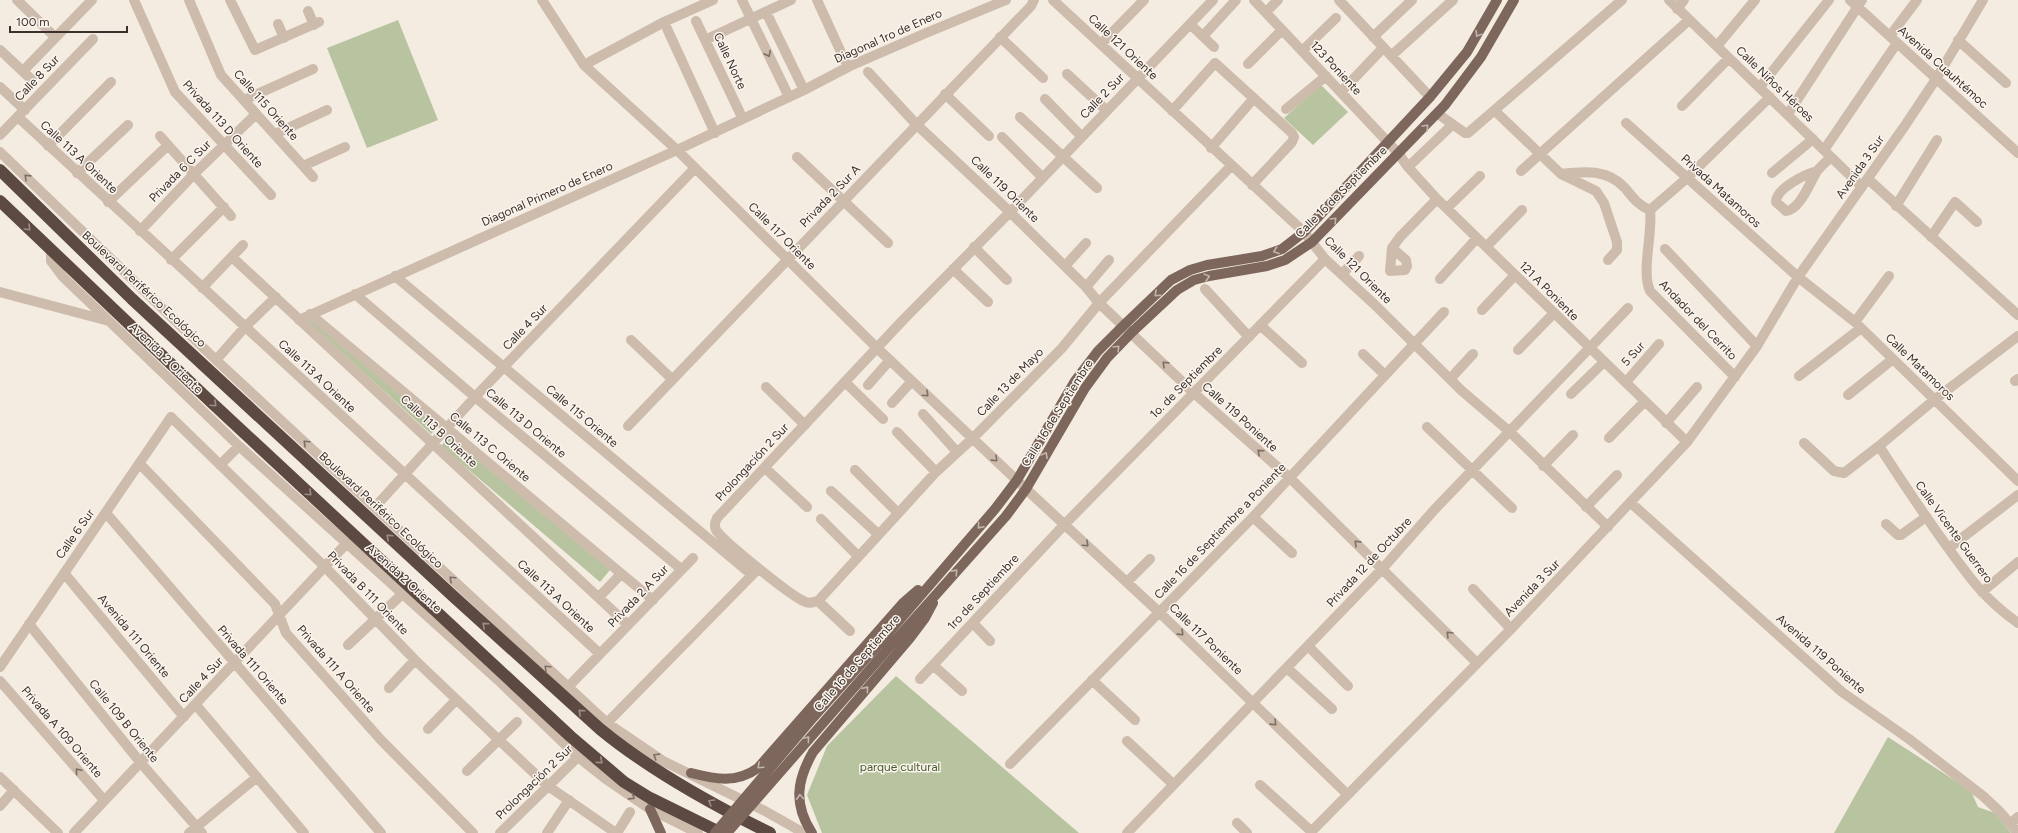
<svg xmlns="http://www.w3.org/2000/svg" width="2018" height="833" font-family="Figtree,sans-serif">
<rect width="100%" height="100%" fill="#f4ebe1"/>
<!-- green -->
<path fill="#b8c4a0" d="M 398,20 L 438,120 L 367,148 L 327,48 Z
M 1321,85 L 1348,112 L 1313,145 L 1284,118 Z
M 310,318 L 439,426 L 431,434 L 306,320 Z
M 449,436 L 610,570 L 600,582 L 441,446 Z
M 896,676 L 1079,833 L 822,833 L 807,795 L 827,746 Z
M 1888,737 L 1971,791 L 1978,807 L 1995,813 L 2011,833 L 1834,833 Z"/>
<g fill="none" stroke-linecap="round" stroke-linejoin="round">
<!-- minor -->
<path stroke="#cdbbac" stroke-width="10" d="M 17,0 L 55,37
M 134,0 L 175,92 L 271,195
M 189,0 L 221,75 L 313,177
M 230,0 L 255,50 L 319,22
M 542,0 L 584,65 L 677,150 L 877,348 L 1026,489 L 1160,613 L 1347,794
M 742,0 L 789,97
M 817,0 L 845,61
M 1053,0 L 1304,232 L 1325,259 L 1374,304 L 1462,391 L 1510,432 L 1608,527
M 1213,0 L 1010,212 L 904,319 L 717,518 C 715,522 714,526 716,530 C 723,541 794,599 806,602 C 810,604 813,602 818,601 L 936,472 L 973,438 L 1062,348 L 1099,303 L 1231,166
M 1254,0 L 1398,153 L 1408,167 L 1437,199 L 1687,442
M 1339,0 L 1430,97
M 1669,0 L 1862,187
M 1850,0 L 2018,153
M 1677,9 L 1684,0
M 308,11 L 314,25
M 766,12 L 804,90
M 1266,12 L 1278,0
M 696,21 L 740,113
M 664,22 L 715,133
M 278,24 L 284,38
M 1190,24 L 1214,47
M 1203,36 L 1236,0
M 1890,36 L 1917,0
M 1000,37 L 1043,78
M 1373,37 L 1412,0
M 705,40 L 791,0
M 1958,40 L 2006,83
M 1101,44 L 1144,0
M 1717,46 L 1755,0
M 0,50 L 32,80
M 1302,51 L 1336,18
M 1391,56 L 1453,0
M 1248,64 L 1282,30
M 584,65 L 664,22 L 713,0
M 23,71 L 92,0
M 868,72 L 916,124 L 1010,212 L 1086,287 L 1099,303 L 1194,393 L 1290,478 L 1476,662
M 1067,74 L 1106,110
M 0,87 L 25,110
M 1760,87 L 1829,0
M 1341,92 L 1383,48
M 945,94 L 989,136
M 1045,99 L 1081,136
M 244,100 L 313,69
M 1682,106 L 1729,58
M 1286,109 L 1326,76
M 1172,111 L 1215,63 L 1292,133 L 1294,137 L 1292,142 L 1252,185
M 1495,111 L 1561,174 L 1596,191 L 1604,203 L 1617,242 L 1617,250 L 1608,260
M 1438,114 L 1465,133 L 1468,133 L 1622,0
M 1788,114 L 1862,0
M 18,117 L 600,654
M 1020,117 L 1097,188
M 1626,123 L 1798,277 L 1855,322 L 2018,481
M 275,134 L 327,110
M 0,135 L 93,39
M 160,136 L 231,216
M 1002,137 L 1042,177
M 48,146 L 111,82
M 1211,148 L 1254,98
M 1824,150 L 1897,43
M 0,152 L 216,360 L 607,723 L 663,761 L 765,811 L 804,833
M 797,157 L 888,243
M 303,166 L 345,147
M 1408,167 L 1452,125
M 1521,171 L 1689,20
M 1817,171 C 1806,174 1776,188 1776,202 L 1786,211 C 1800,210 1810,182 1817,171 C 1821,166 1826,162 1831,157
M 77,173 L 128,125
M 1772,173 L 1813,139
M 1561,174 C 1584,171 1608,169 1625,188 C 1633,198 1638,205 1650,210 C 1653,233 1641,271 1650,291 L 1735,377
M 1868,179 L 2018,315
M 108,202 L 168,145
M 1896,206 L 1937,140
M 1447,208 L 1480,176
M 1650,210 L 1687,178 L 1770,97
M 140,231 L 194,174 L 256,114
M 1931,237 L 1955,202 L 1977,222
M 974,247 L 1007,280
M 1486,247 L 1522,210
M 1392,248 L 1406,260 L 1407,266 L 1405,270 L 1390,271 L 1392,248 L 1400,237 L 1437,199
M 1665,249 L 1757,346
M 51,251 L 51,261 L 63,277 L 109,321 L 239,446 L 498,680 L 578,757 L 606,779 L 650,809 L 698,833
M 232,257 L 628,625
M 171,260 L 224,207
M 1065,266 L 1086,243
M 953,269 L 988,302
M 1342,274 L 1359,256
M 395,276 L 752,575
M 1440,279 L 1477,238
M 1086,287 L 1109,260
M 202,288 L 243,245
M 1205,289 L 1249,337
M 0,292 L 109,321
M 355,294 L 475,397 L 681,569
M 1482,310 L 1515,275
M 310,314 L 653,600
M 299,320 L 677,150 L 804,90 L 850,66 L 926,33 L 1006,0
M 1855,322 L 1889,276
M 1260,325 L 1302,363
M 631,340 L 672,379
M 1518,350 L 1554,313
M 1363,354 L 1385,375
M 216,360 L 245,327 L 276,297
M 1799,376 L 1861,328
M 1450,379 L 1473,354
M 2015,381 L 2018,379
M 845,382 L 883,419
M 1626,382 L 1659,344
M 868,385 L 890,360
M 766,387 L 805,425
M 1571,394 L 1604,362
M 1848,395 L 1893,359
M 892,403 L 912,381
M 923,414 L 957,452
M 1666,423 L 1697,387
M 628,426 L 1031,6 L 1034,0
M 1427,427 L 1512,508
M 897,432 L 936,472
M 1609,438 L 1645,401
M 1804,443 L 1834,471 L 1844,473 L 1879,446 L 1934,400 L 2018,336
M 1879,446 C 1901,480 1923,513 1946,545 C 1969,577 1985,600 2018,623
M 140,464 L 275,604 L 286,633 L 381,740 L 473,833
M 220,465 L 239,446
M 1543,466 L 1573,435
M 765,468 L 807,507
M 855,470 L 898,513
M 831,491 L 878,534
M 1631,503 L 1842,692 L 1909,739 L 1983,796 L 2000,812 L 2018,833
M 375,507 L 475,397 L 695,168
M 1586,507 L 1617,475
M 106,513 L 381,833
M 1253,517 L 1292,553
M 821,519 L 858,556
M 1886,524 L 1898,535 L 1901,535 L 1926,517
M 1949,548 L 2018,495
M 64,573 L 184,717
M 1127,582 L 1150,559
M 1473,589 L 1511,629
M 1982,592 L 2018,562
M 599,597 L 621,574
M 818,601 L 850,631
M 973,623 L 990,641
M 29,624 L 140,762 L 202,833
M 348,645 L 398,598
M 1308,646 L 1348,686
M 933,665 L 962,691
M 0,667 L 171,417 L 325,567 L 415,660 L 499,740 L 548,786 L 616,833
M 1287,668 L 1332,709
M 920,679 L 1065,524 L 1325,259
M 1092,680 L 1135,720
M 0,681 L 104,800
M 568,687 L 693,558
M 389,688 L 415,660
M 196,705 L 304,833
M 603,727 L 757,570
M 428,729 L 456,700
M 1127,741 L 1173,784
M 1010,764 L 1253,517 L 1444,312
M 467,771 L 517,722
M 0,777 L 58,833
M 1260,785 L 1311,831
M 0,806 L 14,790
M 1237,823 L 1247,833
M 2010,824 L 2018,817
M 74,833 L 347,543
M 189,833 L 257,777
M 500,833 L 583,752
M 547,833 L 569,800
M 617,833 L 630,812
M 1127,833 L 1383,568 L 1435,509 L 1628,308
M 1310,833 L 1511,629 L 1687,442 L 1757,346 L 1798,277 L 1904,127 L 1936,79 L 1983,0"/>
<!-- major -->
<path stroke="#7d675c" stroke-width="10" d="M 885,637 L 995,509 L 1017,480 L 1075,381 L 1098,351 L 1124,325 L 1171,280 L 1190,270 L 1207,265 L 1262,256 L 1282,249 L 1304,232 L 1430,97 L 1467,52 L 1497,0
M 892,644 L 1006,516 L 1026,489 L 1085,388 L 1107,358 L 1132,332 L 1177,290 L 1194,280 L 1209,276 L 1267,266 L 1285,260 L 1312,242 L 1445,105 L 1481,57 L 1514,0
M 691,773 C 715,779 736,784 758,768 L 903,603 L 918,590
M 650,809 L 661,833
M 812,833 C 793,804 797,780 813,752 L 910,638 L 925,618 L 933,603"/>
<!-- highway -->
<path stroke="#5c4a42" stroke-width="12" d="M 0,170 L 132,299 L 453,596 L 600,729 C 651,771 711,804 770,833
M 0,201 L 211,402 L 570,736 L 624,782 L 650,798 L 721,833"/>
<!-- major-bridge -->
<path stroke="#7d675c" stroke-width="10" d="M 715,833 L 811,720 L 885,637
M 727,833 L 892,644"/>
</g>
<!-- one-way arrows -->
<defs><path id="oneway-chevron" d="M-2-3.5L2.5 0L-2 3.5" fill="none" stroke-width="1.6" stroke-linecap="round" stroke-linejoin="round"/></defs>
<g stroke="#c2b5ac">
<use href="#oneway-chevron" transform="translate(1478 34) rotate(122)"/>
<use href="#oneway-chevron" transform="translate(1426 127) rotate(-45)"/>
<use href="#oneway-chevron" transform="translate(1334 220) rotate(-46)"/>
<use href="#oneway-chevron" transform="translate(1276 251) rotate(160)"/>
<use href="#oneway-chevron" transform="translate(1207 277) rotate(-15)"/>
<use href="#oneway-chevron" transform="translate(1157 294) rotate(137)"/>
<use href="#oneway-chevron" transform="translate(1117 348) rotate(-46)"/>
<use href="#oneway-chevron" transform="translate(1045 455) rotate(-61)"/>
<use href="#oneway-chevron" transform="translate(980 526) rotate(131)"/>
<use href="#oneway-chevron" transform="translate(955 572) rotate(-48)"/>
<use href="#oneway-chevron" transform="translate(866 689) rotate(-51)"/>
<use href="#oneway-chevron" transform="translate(807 739) rotate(-49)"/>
<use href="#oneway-chevron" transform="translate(760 766) rotate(137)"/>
<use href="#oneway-chevron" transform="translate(800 797) rotate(-94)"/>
</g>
<g stroke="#7d6f65">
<use href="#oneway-chevron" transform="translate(768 54) rotate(64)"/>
<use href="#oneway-chevron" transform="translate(27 177) rotate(-136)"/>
<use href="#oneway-chevron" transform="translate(1165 364) rotate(-136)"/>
<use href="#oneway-chevron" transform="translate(926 394) rotate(43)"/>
<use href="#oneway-chevron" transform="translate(306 443) rotate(-137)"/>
<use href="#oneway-chevron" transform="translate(1260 452) rotate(-138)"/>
<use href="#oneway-chevron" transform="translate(995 459) rotate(44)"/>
<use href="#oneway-chevron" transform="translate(1357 543) rotate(-136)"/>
<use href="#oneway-chevron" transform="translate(1086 544) rotate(43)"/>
<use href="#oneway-chevron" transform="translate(452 579) rotate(-137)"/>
<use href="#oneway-chevron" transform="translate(1181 633) rotate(44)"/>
<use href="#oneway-chevron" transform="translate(1449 634) rotate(-135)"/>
<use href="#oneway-chevron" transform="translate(547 668) rotate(-137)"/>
<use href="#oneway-chevron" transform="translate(1274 723) rotate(44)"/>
<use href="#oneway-chevron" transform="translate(656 756) rotate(-148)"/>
<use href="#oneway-chevron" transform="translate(78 771) rotate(-131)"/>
<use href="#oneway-chevron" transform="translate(632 797) rotate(33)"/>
</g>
<g stroke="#9c8e87">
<use href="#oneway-chevron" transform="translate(28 228) rotate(45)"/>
<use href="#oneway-chevron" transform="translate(214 404) rotate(43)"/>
<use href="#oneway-chevron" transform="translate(309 493) rotate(43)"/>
<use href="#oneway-chevron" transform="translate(389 537) rotate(-137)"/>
<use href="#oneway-chevron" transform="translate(485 625) rotate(-138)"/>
<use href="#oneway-chevron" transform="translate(581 712) rotate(-138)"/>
<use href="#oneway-chevron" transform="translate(600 761) rotate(41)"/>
<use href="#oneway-chevron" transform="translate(711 802) rotate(-149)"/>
</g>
<g text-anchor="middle" stroke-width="3" stroke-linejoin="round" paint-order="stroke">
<!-- street labels -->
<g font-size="12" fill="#3b302b" stroke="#fbf5ee">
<text transform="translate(888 36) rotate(-24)" y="4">Diagonal 1ro de Enero</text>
<text transform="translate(1123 47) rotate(43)" y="4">Calle 121 Oriente</text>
<text transform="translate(730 61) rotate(65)" y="4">Calle Norte</text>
<text transform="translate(1943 67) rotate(42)" y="4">Avenida Cuauhtémoc</text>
<text transform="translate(1336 68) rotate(47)" y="4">123 Poniente</text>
<text transform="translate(37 78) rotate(-46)" y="4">Calle 8 Sur</text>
<text transform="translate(1775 84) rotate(44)" y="4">Calle Niños Héroes</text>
<text transform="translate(1102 96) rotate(-46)" y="4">Calle 2 Sur</text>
<text transform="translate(266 105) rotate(48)" y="4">Calle 115 Oriente</text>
<text transform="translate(223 124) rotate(48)" y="4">Privada 113 D Oriente</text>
<text transform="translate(79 157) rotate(43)" y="4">Calle 113 A Oriente</text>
<text transform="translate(1860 167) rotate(-55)" y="4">Avenida 3 Sur</text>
<text transform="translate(180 171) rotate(-45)" y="4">Privada 6 C Sur</text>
<text transform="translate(1005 189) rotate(44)" y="4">Calle 119 Oriente</text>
<text transform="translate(1721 191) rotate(42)" y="4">Privada Matamoros</text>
<text transform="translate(1341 192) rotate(-45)" y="4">Calle 16 de Septiembre</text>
<text transform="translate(547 194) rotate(-24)" y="4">Diagonal Primero de Enero</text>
<text transform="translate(830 196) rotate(-46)" y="4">Privada 2 Sur A</text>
<text transform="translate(782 236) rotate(45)" y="4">Calle 117 Oriente</text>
<text transform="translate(1358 270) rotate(45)" y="4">Calle 121 Oriente</text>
<text transform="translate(144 289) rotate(43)" y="4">Boulevard Periférico Ecológico</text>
<text transform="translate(1549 291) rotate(45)" y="4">121 A Poniente</text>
<text transform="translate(1698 320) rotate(46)" y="4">Andador del Cerrito</text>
<text transform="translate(525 327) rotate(-46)" y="4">Calle 4 Sur</text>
<text transform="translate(1633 354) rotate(-48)" y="4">5 Sur</text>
<text transform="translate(166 358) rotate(44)" y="4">Avenida 2 Oriente</text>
<text transform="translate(1920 367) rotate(44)" y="4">Calle Matamoros</text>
<text transform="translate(317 376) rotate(43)" y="4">Calle 113 A Oriente</text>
<text transform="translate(1010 382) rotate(-46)" y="4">Calle 13 de Mayo</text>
<text transform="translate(1186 382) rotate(-45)" y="4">1o. de Septiembre</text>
<text transform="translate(1057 413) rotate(-58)" y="4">Calle 16 de Septiembre</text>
<text transform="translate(582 416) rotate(40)" y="4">Calle 115 Oriente</text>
<text transform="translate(1240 417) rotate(42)" y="4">Calle 119 Poniente</text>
<text transform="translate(526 423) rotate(40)" y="4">Calle 113 D Oriente</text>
<text transform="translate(439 431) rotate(43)" y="4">Calle 113 B Oriente</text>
<text transform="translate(490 447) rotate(40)" y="4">Calle 113 C Oriente</text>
<text transform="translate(752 462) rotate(-47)" y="4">Prolongación 2 Sur</text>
<text transform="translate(381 510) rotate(43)" y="4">Boulevard Periférico Ecológico</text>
<text transform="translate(1220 531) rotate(-46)" y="4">Calle 16 de Septiembre a Poniente</text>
<text transform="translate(1954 532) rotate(54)" y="4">Calle Vicente Guerrero</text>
<text transform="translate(75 534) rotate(-55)" y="4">Calle 6 Sur</text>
<text transform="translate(1369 562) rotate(-47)" y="4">Privada 12 de Octubre</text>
<text transform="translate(404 578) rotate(42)" y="4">Avenida 2 Oriente</text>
<text transform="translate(1532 588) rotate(-46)" y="4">Avenida 3 Sur</text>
<text transform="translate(983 592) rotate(-47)" y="4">1ro de Septiembre</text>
<text transform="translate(368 593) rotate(46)" y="4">Privada B 111 Oriente</text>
<text transform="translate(556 596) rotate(43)" y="4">Calle 113 A Oriente</text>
<text transform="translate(638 596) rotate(-46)" y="4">Privada 2 A Sur</text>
<text transform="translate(134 636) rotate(50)" y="4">Avenida 111 Oriente</text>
<text transform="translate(1206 639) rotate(44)" y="4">Calle 117 Poniente</text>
<text transform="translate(1821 654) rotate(41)" y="4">Avenida 119 Poniente</text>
<text transform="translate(857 663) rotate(-49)" y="4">Calle 16 de Septiembre</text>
<text transform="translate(253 665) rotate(49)" y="4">Privada 111 Oriente</text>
<text transform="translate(336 669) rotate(49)" y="4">Privada 111 A Oriente</text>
<text transform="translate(201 680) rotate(-47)" y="4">Calle 4 Sur</text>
<text transform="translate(124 721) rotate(51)" y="4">Calle 109 B Oriente</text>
<text transform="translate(62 732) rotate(49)" y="4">Privada A 109 Oriente</text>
<text transform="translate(534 782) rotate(-44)" y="4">Prolongación 2 Sur</text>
</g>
<!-- park labels -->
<g font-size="12" fill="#4a5a2e" stroke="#fbf5ee">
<text x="900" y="771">parque cultural</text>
</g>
</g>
<!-- scale -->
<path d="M10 26v6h117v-6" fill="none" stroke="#3b302b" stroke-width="2"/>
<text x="16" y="26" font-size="12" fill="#3b302b" stroke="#fbf5ee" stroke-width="3" paint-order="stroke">100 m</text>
</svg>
